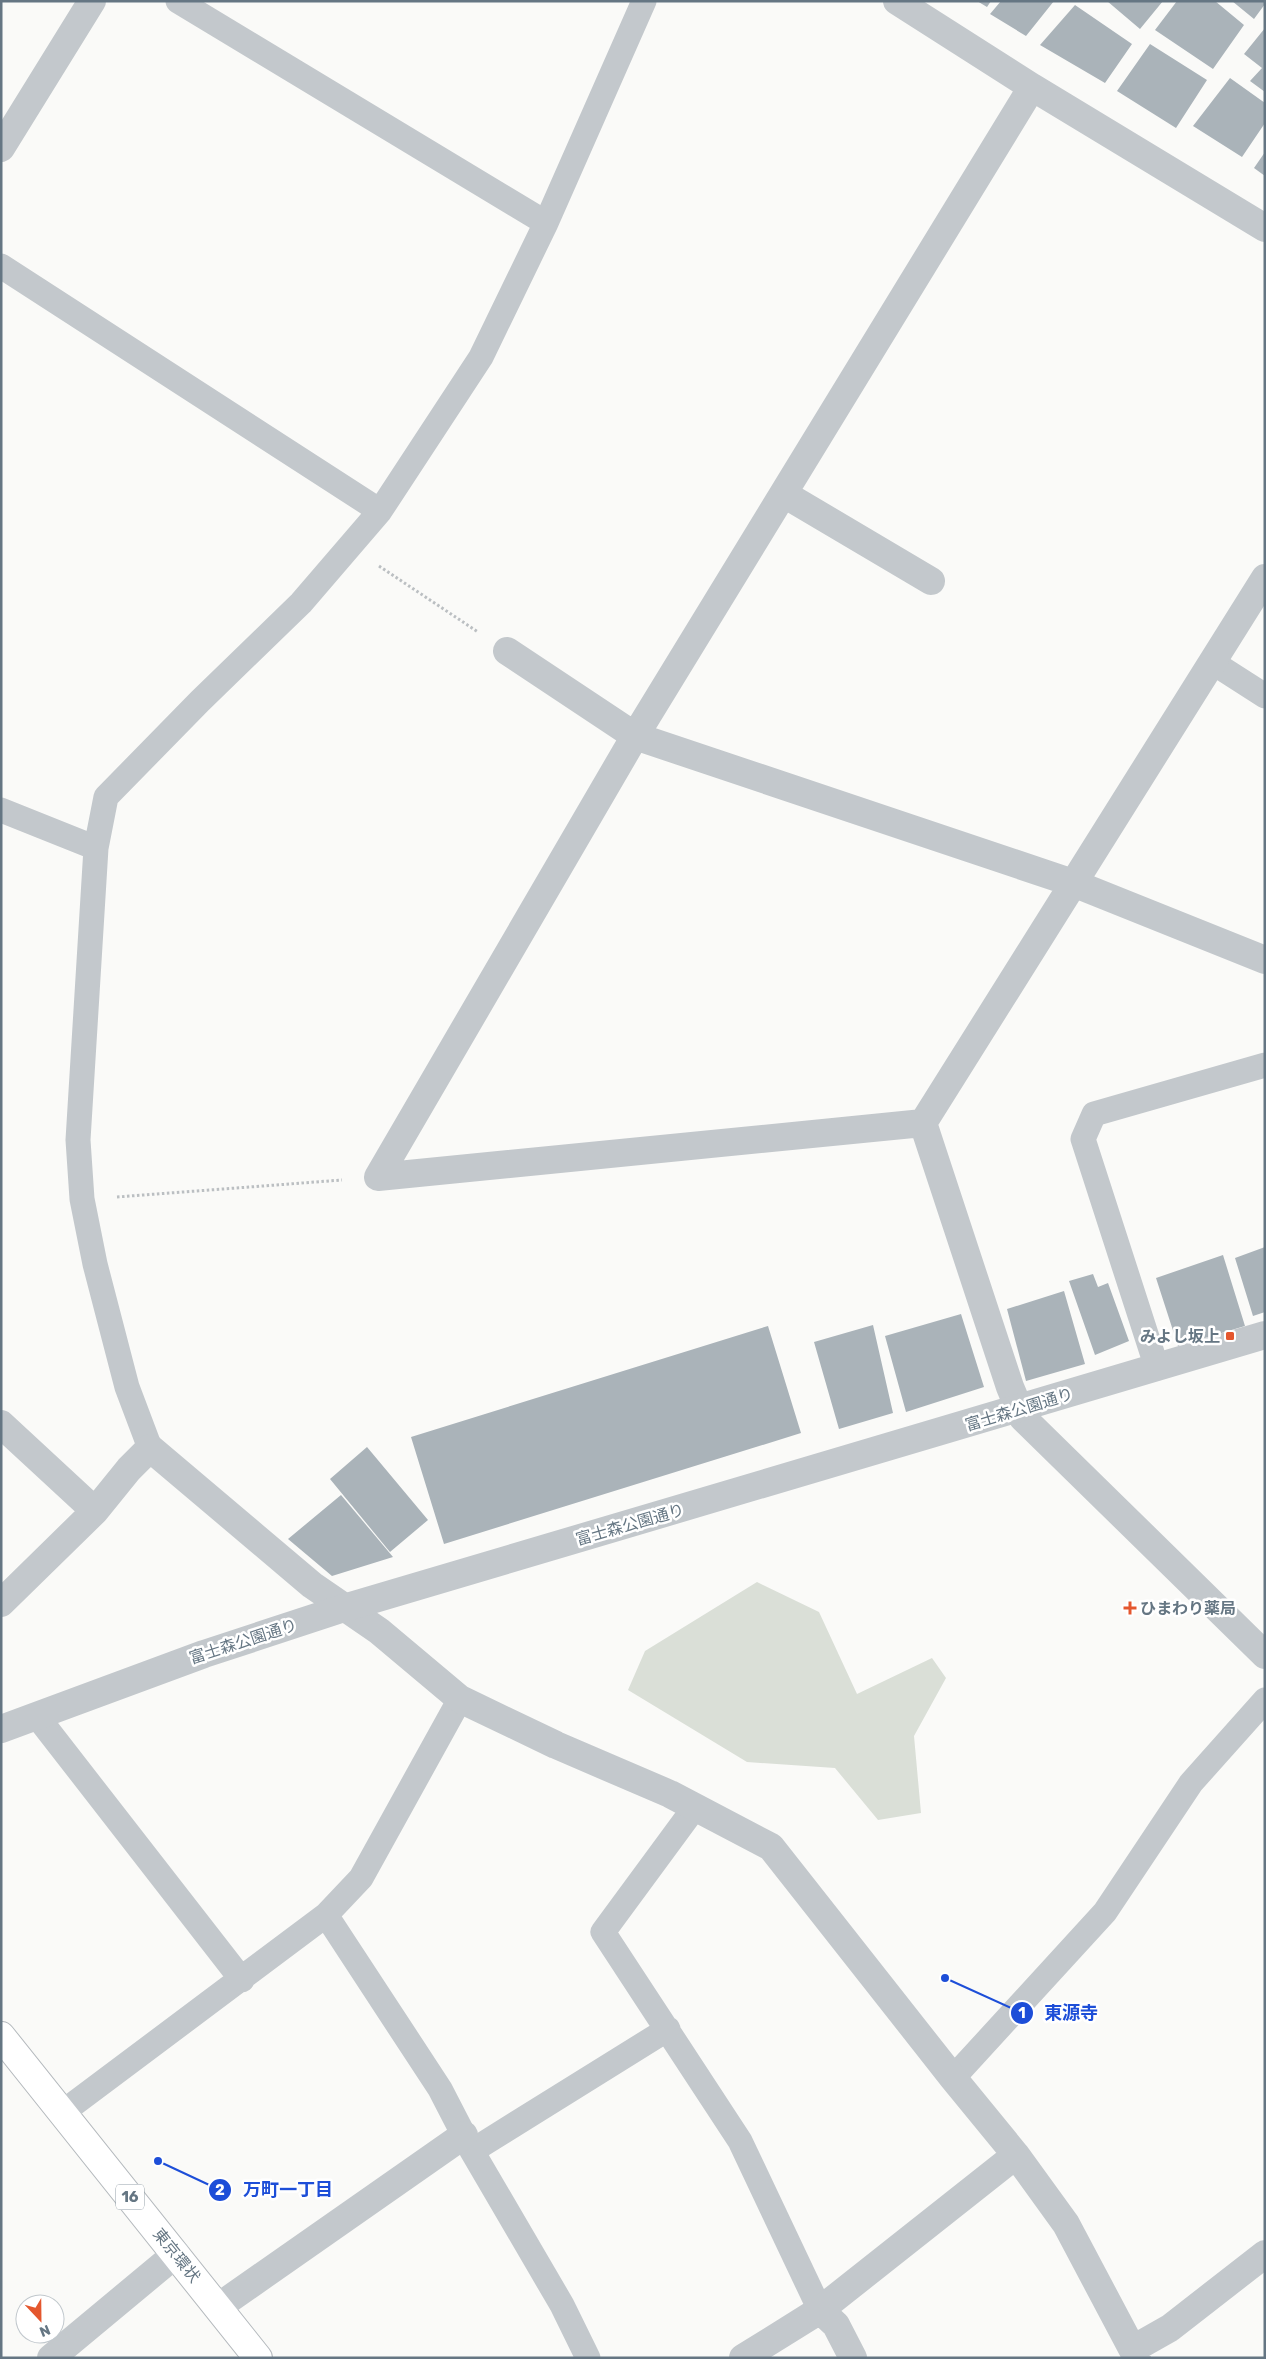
<svg xmlns="http://www.w3.org/2000/svg" width="1266" height="2359" font-family="Rubik,'Noto Sans JP',sans-serif">
<rect width="100%" height="100%" fill="#fafaf8"/>
<!-- green -->
<path fill="#dadfd7" d="M 757,1582 L 819,1612 L 857,1694 L 932,1658 L 946,1678 L 914,1736 L 921,1813 L 878,1820 L 835,1768 L 747,1762 L 628,1690 L 645,1651 Z"/>
<!-- building -->
<path fill="#aab3b9" d="M 977,1 L 991,1 L 987,7 Z
M 1001,1 L 1054,1 L 1026,36 L 990,14 Z
M 1107,1 L 1163,1 L 1140,29 Z
M 1177,1 L 1215,1 L 1244,25 L 1213,69 L 1155,30 Z
M 1232,1 L 1265,1 L 1265,4 L 1254,19 Z
M 1075,5 L 1132,44 L 1105,83 L 1040,45 Z
M 1265,28 L 1265,92 L 1250,81 L 1262,68 L 1244,54 Z
M 1150,44 L 1207,80 L 1176,128 L 1117,91 Z
M 1230,78 L 1265,103 L 1265,123 L 1242,157 L 1193,126 Z
M 1265,152 L 1265,176 L 1254,168 Z
M 1265,1247 L 1265,1312 L 1253,1316 L 1235,1258 Z
M 1223,1255 L 1245,1326 L 1178,1346 L 1156,1278 Z
M 1093,1274 L 1098,1287 L 1108,1283 L 1129,1341 L 1095,1355 L 1069,1281 Z
M 1064,1291 L 1085,1364 L 1026,1381 L 1007,1309 Z
M 961,1314 L 984,1387 L 906,1412 L 885,1336 Z
M 873,1325 L 893,1413 L 839,1429 L 814,1342 Z
M 768,1326 L 801,1433 L 444,1544 L 411,1437 Z
M 367,1447 L 428,1520 L 390,1552 L 330,1479 Z
M 341,1495 L 393,1557 L 332,1576 L 288,1539 Z"/>
<g fill="none" stroke-linecap="round" stroke-linejoin="round">
<defs>
<path id="trunk" d="M 1,2036 L 258,2358"/>
</defs>
<!-- trunk casing -->
<use href="#trunk" stroke="#b4b9bd" stroke-width="30"/>
<!-- path -->
<path stroke="#bbbfc2" stroke-width="3" stroke-dasharray="2.5 2.5" stroke-linecap="butt" d="M 379,566 L 478,632
M 117,1197 L 342,1180"/>
<!-- service -->
<path stroke="#c3c8cc" stroke-width="25" d="M 178,1 L 546,223
M 1,266 L 380,511
M 1212,662 L 1265,696
M 1,810 L 96,848
M 1157,1368 L 1083,1139 L 1094,1114 L 1265,1065
M 150,1448 L 127,1387 L 95,1264 L 82,1199 L 78,1140 L 96,848 L 106,797 L 200,701 L 301,603 L 380,511 L 481,357 L 546,223 L 644,1
M 36,1715 L 242,1980
M 695,1807 L 603,1932 L 740,2141 L 820,2310
M 326,1915 L 440,2089 L 472,2151 L 562,2305 L 588,2358
M 953,2078 L 1105,1912 L 1191,1783 L 1265,1700
M 63,2112 L 326,1915 L 361,1878 L 460,1699
M 472,2151 L 668,2029"/>
<!-- minor -->
<path stroke="#c3c8cc" stroke-width="28" d="M 897,1 L 1032,87 L 1265,228
M 1,148 L 92,1
M 784,494 L 931,581
M 507,651 L 635,736 L 1073,883 L 1265,960
M 923,1123 L 378,1177 L 635,736 L 1032,87
M 923,1123 L 1010,1387 L 1023,1418 L 1265,1655
M 923,1123 L 1265,578
M 1,1424 L 95,1511
M 1,1603 L 95,1511 L 129,1469 L 150,1448 L 312,1585 L 379,1631 L 460,1699 L 556,1745 L 670,1794 L 771,1847 L 953,2078 L 1016,2155 L 1066,2224 L 1137,2358
M 218,2307 L 464,2135
M 820,2310 L 836,2325 L 853,2358
M 1133,2349 L 1170,2328 L 1265,2254
M 51,2358 L 176,2254
M 743,2358 L 820,2310 L 1016,2155"/>
<!-- tertiary -->
<path stroke="#c3c8cc" stroke-width="28" d="M 1,1729 L 204,1654 L 344,1608 L 1265,1335"/>
<!-- trunk -->
<use href="#trunk" stroke="#fff" stroke-width="28"/>
</g>
<!-- markers -->
<g fill="#e4572e" stroke="#fff" stroke-width="2">
<rect x="1225" y="1331" width="10" height="10" rx="2.5"/>
<path d="M1127.5 1600.5h5v5h5v5h-5v5h-5v-5h-5v-5h5z"/>
</g>
<g text-anchor="middle" stroke-width="5" stroke-linejoin="round" paint-order="stroke">
<!-- shield labels -->
<rect fill="#fff" stroke="#939fa8" stroke-width="1" x="116" y="2184.5" width="28" height="25" rx="4"/>
<g font-size="15" font-weight="bold" fill="#657683">
<text x="130" y="2202">16</text>
</g>
<!-- poi labels -->
<g font-size="16" font-weight="bold" fill="#657683" stroke="#fff" text-anchor="end">
<text x="1220" y="1342">みよし坂上</text>
<text x="1140" y="1614" text-anchor="start">ひまわり薬局</text>
</g>
<!-- street labels -->
<g font-size="16" fill="#657683" stroke="#fff">
<text transform="translate(1019 1409) rotate(-17)" y="6">富士森公園通り</text>
<text transform="translate(630 1524) rotate(-16)" y="6">富士森公園通り</text>
<text transform="translate(243 1641) rotate(-18)" y="6">富士森公園通り</text>
<text transform="translate(177 2255) rotate(51)" y="6">東京環状</text>
</g>
</g>
<!-- callouts -->
<path fill="none" stroke="#1d4ed8" stroke-width="2" d="M945 1978L1022 2013M158 2161L220 2190"/>
<g fill="#1d4ed8" stroke="#fff" stroke-width="2">
<circle cx="945" cy="1978" r="5"/>
<circle cx="158" cy="2161" r="5"/>
<circle cx="1022" cy="2013" r="12"/>
<circle cx="220" cy="2190" r="12"/>
</g>
<g font-size="15" text-anchor="middle" font-weight="bold" fill="#fff">
<text x="1022" y="2018">1</text>
<text x="220" y="2195">2</text>
</g>
<g font-size="18" text-anchor="middle" font-weight="bold" fill="#1d4ed8" stroke="#fff" stroke-width="5" stroke-linejoin="round" paint-order="stroke">
<text x="1071" y="2019">東源寺</text>
<text x="288" y="2196">万町一丁目</text>
</g>
<!-- border -->
<rect width="1266" height="2359" fill="none" stroke="#657683" stroke-width="5"/>
<!-- north arrow -->
<g transform="translate(40 2319) rotate(158)"><circle r="24" fill="#ffffff" stroke="#c1c8cd"/>
<path d="M0-4L9 19L0 12L-9 19Z" fill="#e4572e"/>
<text y="-8" font-size="14" font-weight="bold" text-anchor="middle" fill="#657683">N</text>
</g>
</svg>
